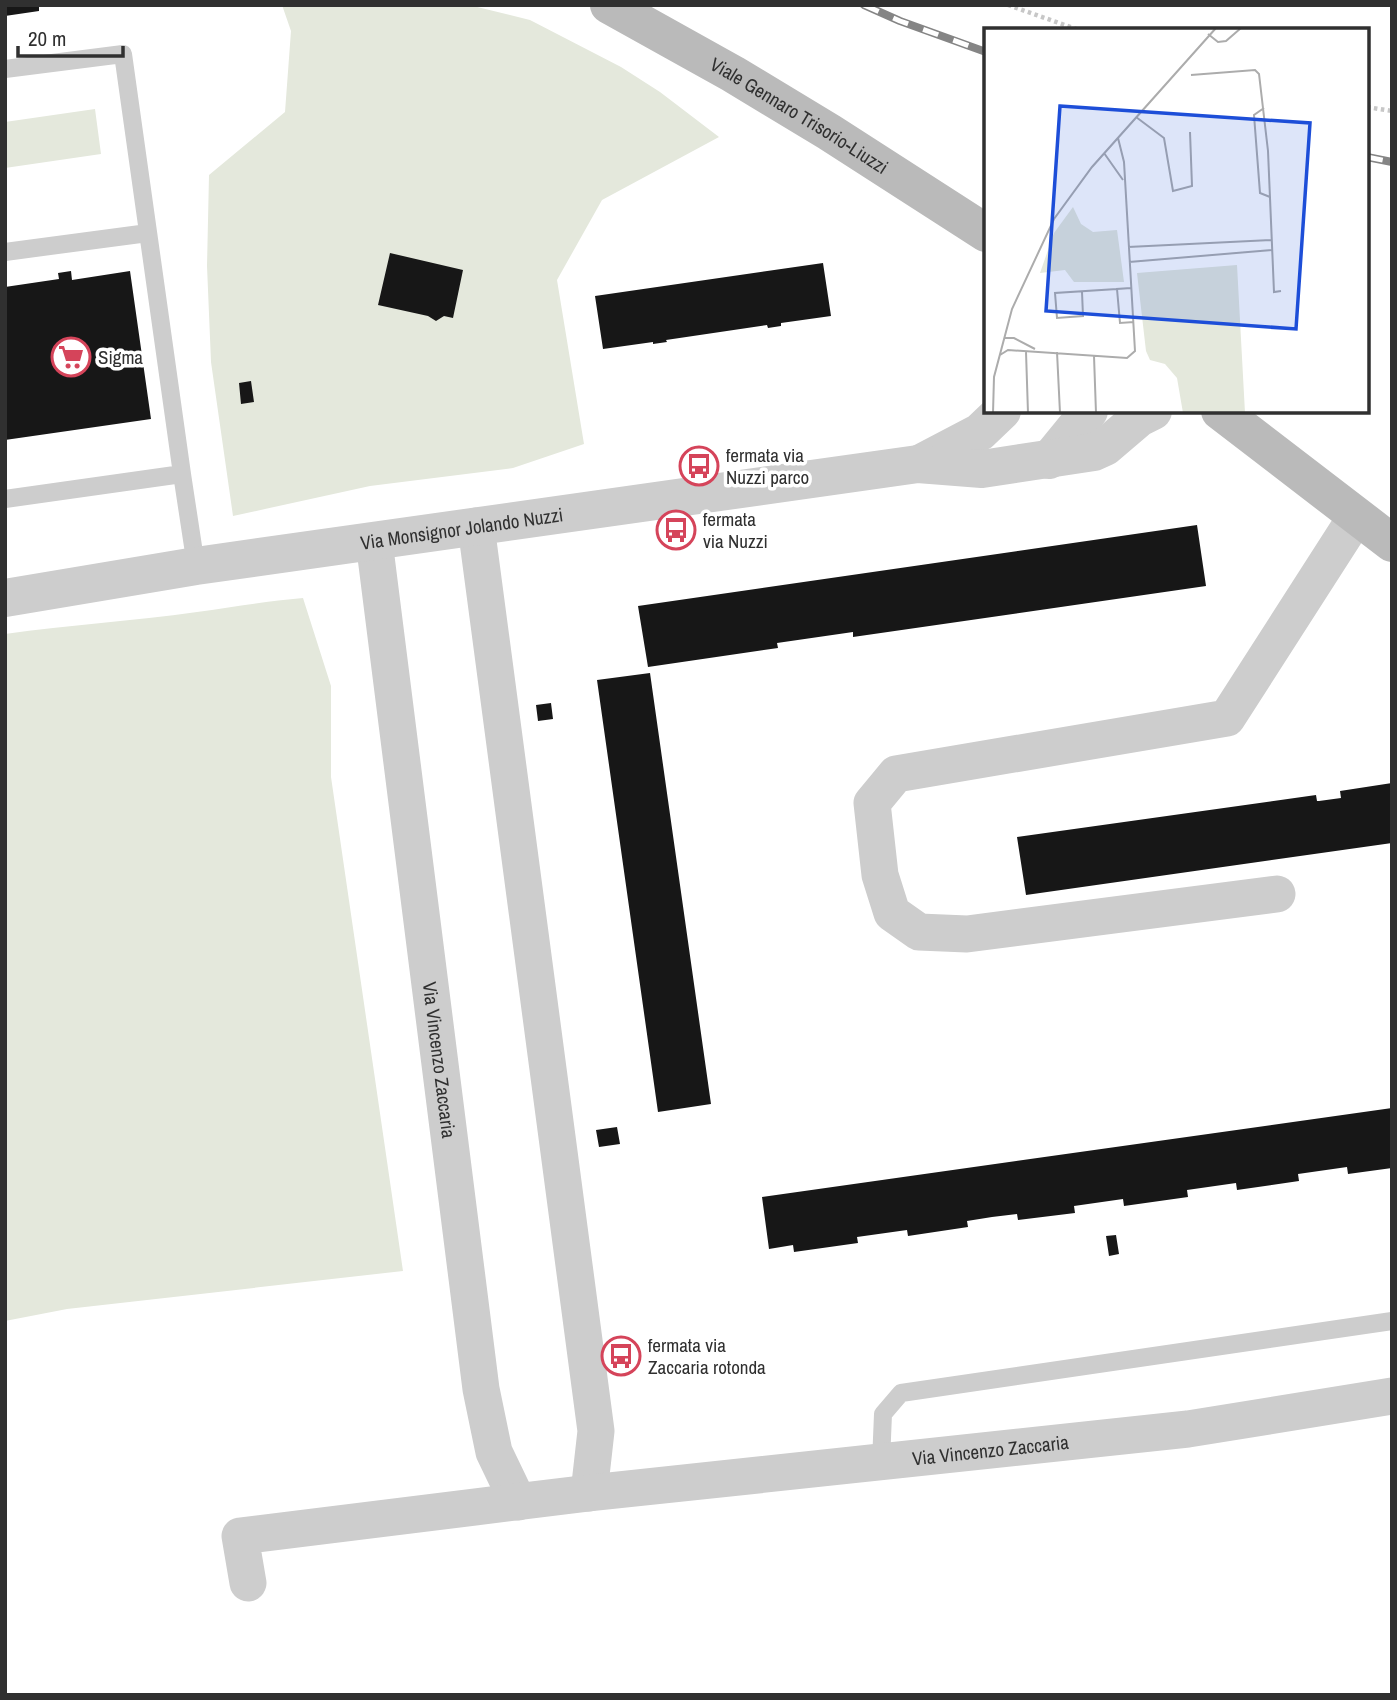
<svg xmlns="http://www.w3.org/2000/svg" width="1397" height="1700" font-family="'Archivo Narrow',sans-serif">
<rect width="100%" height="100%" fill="#fff"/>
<!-- green -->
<path fill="#e4e8dc" d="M 282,5 L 469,5 L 530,20 L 621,67 L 660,92 L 719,137 L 602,200 L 557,280 L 584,444 L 513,468 L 370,486 L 233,516 L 211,362 L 207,266 L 209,175 L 285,112 L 291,31 Z
M 95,109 L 101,154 L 5,168 L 5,122 Z
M 303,598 L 331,686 L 331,777 L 403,1271 L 67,1309 L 5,1321 L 5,634 C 69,625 133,621 197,612 C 233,607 267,601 303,598 Z"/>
<!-- building -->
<path fill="#171717" d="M 5,5 L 39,5 L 39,11 L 5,16 Z
M 390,253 L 463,270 L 453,318 L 444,316 L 436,321 L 428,316 L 378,305 Z
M 823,263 L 831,316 L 781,323 L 781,326 L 768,328 L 767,325 L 666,340 L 667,342 L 653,344 L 653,342 L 603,349 L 595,296 Z
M 71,271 L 72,280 L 130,271 L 151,419 L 5,440 L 5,287 L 59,279 L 58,273 Z
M 251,381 L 254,402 L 241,404 L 239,383 Z
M 1197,525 L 1206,586 L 853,637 L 853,632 L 777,643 L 778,648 L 648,667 L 638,606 Z
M 650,673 L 711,1104 L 658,1112 L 597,680 Z
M 551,703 L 553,719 L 538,721 L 536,705 Z
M 1392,783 L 1392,843 L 1026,895 L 1017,837 L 1316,795 L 1317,801 L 1319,801 L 1341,798 L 1340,791 Z
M 1392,1108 L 1392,1168 L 1348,1174 L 1347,1167 L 1298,1174 L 1299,1181 L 1237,1190 L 1236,1183 L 1187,1190 L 1188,1197 L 1124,1206 L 1123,1199 L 1074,1206 L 1075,1213 L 1018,1220 L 1017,1214 L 992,1217 L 967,1221 L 968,1227 L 908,1236 L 907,1230 L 857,1237 L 858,1243 L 794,1252 L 793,1245 L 769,1249 L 762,1197 Z
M 617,1127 L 620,1144 L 599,1147 L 596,1130 Z
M 1116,1235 L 1119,1254 L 1109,1256 L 1106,1236 Z"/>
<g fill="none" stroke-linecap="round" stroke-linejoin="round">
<!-- path -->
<path stroke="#c7c7c7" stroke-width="4.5" stroke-dasharray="3.5 3.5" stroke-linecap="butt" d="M 1008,5 L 1079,30
M 1367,107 L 1392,111"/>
<!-- service -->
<path stroke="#cdcdcd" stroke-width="18" d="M 5,69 L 123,54 L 182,474
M 5,252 L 148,233
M 5,499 L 182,474 L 196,566
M 881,1462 L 883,1414 L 901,1393 L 1392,1321"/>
<!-- minor -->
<g stroke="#cdcdcd" stroke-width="37">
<path d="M 476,526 L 596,1431 L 589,1493"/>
<path id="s1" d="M 374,541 L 481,1389 L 494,1452 L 518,1502"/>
<path d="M 1277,894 L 967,934 L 919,932 L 892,913 L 880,875 L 872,803 L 896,774 L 1227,718 L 1356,517"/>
<path id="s2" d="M 248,1583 L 240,1536 L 589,1493 L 1188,1429 L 1392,1396"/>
</g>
<!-- tertiary -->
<g stroke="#cdcdcd" stroke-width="38">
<path d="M 1049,460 L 1089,411"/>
<path d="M 919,464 L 980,432 L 1002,411"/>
<path id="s3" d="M 5,598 L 196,566 L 918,464 L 982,469 L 1094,452 L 1105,447 L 1139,418 L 1153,411"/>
</g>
<!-- secondary -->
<g stroke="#bababa" stroke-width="38">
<path id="s4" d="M 609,5 L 733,74 L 829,132 L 986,233"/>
<path d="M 1220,411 L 1392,543"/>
</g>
<defs>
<path id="rail" d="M 864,5 L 900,21 L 986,52
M 1367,157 L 1392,162"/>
</defs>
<!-- rail casing -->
<use href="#rail" stroke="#858585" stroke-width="8"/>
<!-- rail -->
<use href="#rail" stroke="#fff" stroke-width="5" stroke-dasharray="16" stroke-linecap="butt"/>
</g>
<!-- icons -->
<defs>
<symbol id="supermarket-ring" viewBox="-11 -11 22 22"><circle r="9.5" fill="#fff" stroke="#d5445a" stroke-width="1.5"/><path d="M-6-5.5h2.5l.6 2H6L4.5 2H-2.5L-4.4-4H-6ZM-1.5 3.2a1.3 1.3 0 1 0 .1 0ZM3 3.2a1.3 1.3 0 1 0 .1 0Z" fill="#d5445a"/></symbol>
<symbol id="bus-ring" viewBox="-11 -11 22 22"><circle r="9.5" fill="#fff" stroke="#d5445a" stroke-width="1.5"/><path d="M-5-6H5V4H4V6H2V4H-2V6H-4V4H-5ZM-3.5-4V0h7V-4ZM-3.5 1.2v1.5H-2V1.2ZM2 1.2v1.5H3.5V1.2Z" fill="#d5445a"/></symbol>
</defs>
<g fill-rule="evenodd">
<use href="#supermarket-ring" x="49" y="335" width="44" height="44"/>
<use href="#bus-ring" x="677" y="444" width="44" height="44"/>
<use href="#bus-ring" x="654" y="508" width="44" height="44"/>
<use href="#bus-ring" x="599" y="1334" width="44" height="44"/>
</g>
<g text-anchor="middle" stroke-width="7" stroke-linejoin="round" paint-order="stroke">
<!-- street labels -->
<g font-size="19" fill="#303030" stroke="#fff">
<text dy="7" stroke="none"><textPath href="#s4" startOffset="220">Viale Gennaro Trisorio-Liuzzi</textPath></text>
<text dy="7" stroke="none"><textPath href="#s3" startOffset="462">Via Monsignor Jolando Nuzzi</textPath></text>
<text dy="7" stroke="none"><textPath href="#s1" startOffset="523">Via Vincenzo Zaccaria</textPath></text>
<text dy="7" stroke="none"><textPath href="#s2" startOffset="803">Via Vincenzo Zaccaria</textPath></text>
</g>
<!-- poi labels -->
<g font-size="19" fill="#303030" stroke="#fff" text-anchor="start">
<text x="98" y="364">Sigma</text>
<text x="726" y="462">fermata via<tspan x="726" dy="22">Nuzzi parco</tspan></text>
<text x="703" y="526">fermata<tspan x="703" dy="22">via Nuzzi</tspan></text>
<text x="648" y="1352">fermata via<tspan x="648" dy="22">Zaccaria rotonda</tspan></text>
</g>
</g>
<!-- overview -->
<g transform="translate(984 28)">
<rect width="385" height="385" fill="#fff"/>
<path d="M 89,179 L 97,196 L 109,204 L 133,202 L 140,254 L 90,254 L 81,242 L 56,245 L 70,205 ZM 253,237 L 261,385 L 199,385 L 193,350 L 181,336 L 166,332 L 162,323 L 153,245 Z" fill="#e4e8dc"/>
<path fill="none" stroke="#acacac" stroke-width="2" d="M 224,6 L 234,14 L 242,13 L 257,0M 207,47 L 271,42 L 275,46 L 284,123 L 290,264 L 297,263M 280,80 L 270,87 L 276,165 L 286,169M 152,89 L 180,110 L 189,163 L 208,158 L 206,104M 120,125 L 139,152M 144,219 L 287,212M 145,234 L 288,222M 147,260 L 133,261 L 136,295 L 150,294M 98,264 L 99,288 L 73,290 L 71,265 L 133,261M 20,310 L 30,310 L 51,321M 42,324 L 44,385M 73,324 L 76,385M 16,327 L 24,322 L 143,330 L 151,323 L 140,134 L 134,110M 110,328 L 112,385M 9,385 L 10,349 L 28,281 L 70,191 L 108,139 L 232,0"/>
<path fill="#1d4ed8" fill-opacity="0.15" stroke="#1d4ed8" stroke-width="3.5" d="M 76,78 L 326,95 L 312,301 L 62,283 Z"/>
<rect width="385" height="385" fill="none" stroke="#303030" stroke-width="3.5"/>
</g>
<!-- border -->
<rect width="1397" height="1700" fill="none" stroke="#303030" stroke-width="14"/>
<!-- scale -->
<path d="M18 46v10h105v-10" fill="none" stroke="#303030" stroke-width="3.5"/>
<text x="28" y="46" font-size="21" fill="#303030" stroke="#ffffff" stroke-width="5" paint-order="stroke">20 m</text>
</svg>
